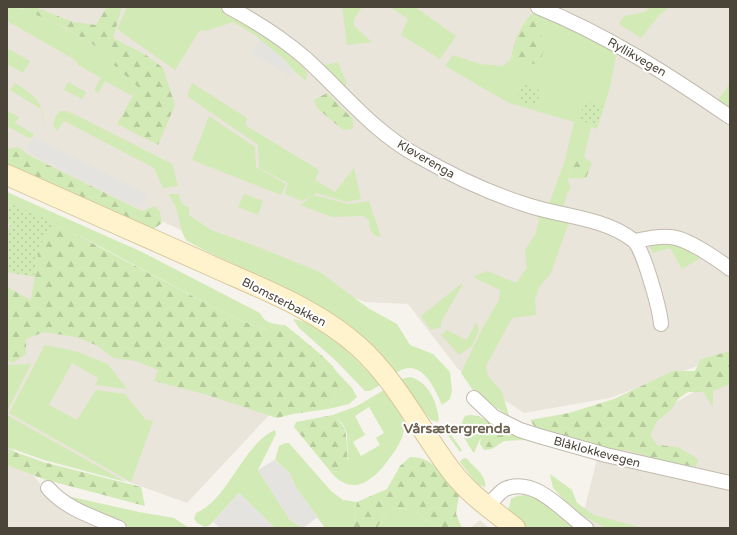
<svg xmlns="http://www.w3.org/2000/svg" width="737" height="535" font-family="'Varela Round',sans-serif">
<defs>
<pattern id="forest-firs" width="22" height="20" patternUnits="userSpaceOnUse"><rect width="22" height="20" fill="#d2eab5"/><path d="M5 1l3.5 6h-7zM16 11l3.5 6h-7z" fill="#b6ca9c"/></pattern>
<pattern id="park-dots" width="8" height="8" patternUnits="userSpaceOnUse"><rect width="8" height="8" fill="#d2eab5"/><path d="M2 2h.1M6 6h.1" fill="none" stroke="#b6ca9c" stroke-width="1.8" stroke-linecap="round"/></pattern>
</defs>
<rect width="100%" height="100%" fill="#f6f3ec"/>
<!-- residential -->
<path fill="#eae5da" d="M 7,7 L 730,7 L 730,357 L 711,361 L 610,398 L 524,413 L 458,369 L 408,304 L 365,302 L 192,235 L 7,152 Z
M 7,199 L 78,229 L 273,411 L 187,503 L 7,438 Z
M 730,378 L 730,528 L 588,528 L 583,515 L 601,443 L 707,385 Z
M 7,442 L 56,504 L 106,528 L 7,528 Z
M 480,520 L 489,528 L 470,528 Z"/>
<!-- grass -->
<path fill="#d2eab5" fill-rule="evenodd" d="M 7,7 C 39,7 88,44 118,59 L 114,65 L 138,87 L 132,96 L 105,81 L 98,93 L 94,90 L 101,78 L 78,65 L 75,60 L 7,21 Z
M 127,7 C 154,7 189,4 216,7 C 230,9 298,59 307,72 L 306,81 L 291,68 L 285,60 L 260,40 L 258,37 L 233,22 L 206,31 L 200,30 L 175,70 L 117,29 Z
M 342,7 L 362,7 L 354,19 L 354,26 L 372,42 L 347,45 Z
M 390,7 L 415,7 L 456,36 L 440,59 L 401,35 L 408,19 Z
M 650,7 L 670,7 L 660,14 L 641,38 L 619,24 L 624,16 L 645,12 Z
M 536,11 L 611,48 L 616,56 L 610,87 L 597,129 L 591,127 L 584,157 L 573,155 L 568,181 L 571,188 L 567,193 L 563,208 L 548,206 L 565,160 L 574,122 L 509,103 L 445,66 L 453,55 L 480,64 L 503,66 L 511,59 L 538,65 L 546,44 L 537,28 Z
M 7,48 L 30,61 L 23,73 L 7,64 Z
M 338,62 L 346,82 L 346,89 L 320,63 L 327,65 Z
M 68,82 L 86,92 L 82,99 L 64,90 Z
M 15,83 C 37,97 43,101 44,128 L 41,109 L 10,90 Z
M 192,83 L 247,118 L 245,125 L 319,170 L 315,180 L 335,192 L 354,168 L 361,199 L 347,202 L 316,193 L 313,195 L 348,204 L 369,201 L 381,237 L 375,236 L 370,230 L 369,220 L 363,216 L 332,217 L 300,205 L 313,195 L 302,201 L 285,194 L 288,183 L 259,168 L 258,145 L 187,96 Z
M 730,83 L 730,109 L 718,100 Z
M 7,111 L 19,117 L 15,123 L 34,134 L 31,139 L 7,126 Z
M 61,111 L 66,111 L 76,115 L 172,164 L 178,186 L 163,188 L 154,168 L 64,121 L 57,131 L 53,124 L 56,115 Z
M 209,116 L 255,147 L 256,167 L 286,184 L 281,195 L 192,160 Z
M 7,192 L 142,252 L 260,313 C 265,324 274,324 285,325 L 263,329 L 230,316 L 84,238 L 7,202 Z
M 168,194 L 179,194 C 180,202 181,205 189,207 L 189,215 L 211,230 L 253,245 L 320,272 L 368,308 L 397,324 L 410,345 L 433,354 L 450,372 L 452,391 L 450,399 L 442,405 C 434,387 421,356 396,373 L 401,379 L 410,377 C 429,382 437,402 439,420 L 437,422 L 431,420 L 385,364 C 381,355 375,350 368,343 C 318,294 248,274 187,241 C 178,230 181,209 168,194 Z
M 244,194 L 263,201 L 258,215 L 238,207 Z
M 536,215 L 569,222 L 550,275 L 539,287 L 535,300 L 536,315 L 512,318 L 486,366 L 488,376 L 502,392 L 509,416 L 475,393 L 461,373 L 482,329 L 499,300 L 500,290 L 473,277 L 487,271 L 516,283 L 527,268 L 525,250 L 535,235 L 539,220 Z
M 661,237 L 704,256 L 682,269 L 670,248 L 653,253 L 650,247 L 653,241 Z
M 461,284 L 463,284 L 441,322 L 441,327 L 431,330 L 421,316 Z
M 293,319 C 324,323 360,363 380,385 L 370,391 L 365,391 L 335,360 L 299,328 Z
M 476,322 L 479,330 L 472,346 L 459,355 L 441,335 L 447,330 L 467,340 Z
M 45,345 L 75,351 L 108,364 L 127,389 L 95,385 L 98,378 L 72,363 L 49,405 L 77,420 L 96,390 L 125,394 L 145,419 L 153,421 L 131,482 L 9,413 Z
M 31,364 L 7,412 L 7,365 Z
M 336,371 L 352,388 L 357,397 L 349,404 L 328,409 C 338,397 339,386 336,371 Z
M 384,390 C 391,400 403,413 404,425 C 405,437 396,450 389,459 C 374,480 352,499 330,471 L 338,472 L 348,459 L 347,433 L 342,423 L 333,415 L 357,406 ZM 369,407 L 384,433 L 376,438 L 380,445 L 361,456 L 353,442 L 365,435 L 355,416 Z
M 7,415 L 126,482 L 44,460 L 7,447 Z
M 470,415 L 478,416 L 474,425 L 481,437 L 474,453 C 466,441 456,430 465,416 Z
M 447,429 L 462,450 L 460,452 L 445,431 Z
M 275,430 L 276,434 L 258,470 L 290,520 L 303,528 L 275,528 L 239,493 L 210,525 L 205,527 L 197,523 L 194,519 L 196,513 C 228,500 243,444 275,430 Z
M 285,443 L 289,443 L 331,491 L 343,500 L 357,502 L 353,528 L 325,528 L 296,488 L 289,472 L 275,460 L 279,446 Z
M 466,458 C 472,465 488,477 485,487 L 477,484 L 460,462 L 462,459 Z
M 550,474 L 572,490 L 577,503 L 594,515 L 643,528 L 606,528 L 574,511 L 553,488 Z
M 63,495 L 139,512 L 174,518 L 189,528 L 131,528 Z
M 525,495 L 538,499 L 577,528 L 526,528 L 508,511 L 511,499 L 517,496 Z
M 388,508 L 413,509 L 436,528 L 377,528 Z"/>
<!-- forest -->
<path fill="url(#forest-firs)" d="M 19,7 L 35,7 L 73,22 L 96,25 L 107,7 L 122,7 L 113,38 L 146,55 L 163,68 L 175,105 L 158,145 L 117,124 L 138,87 L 114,65 L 117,59 L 64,27 Z
M 536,11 L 537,28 L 546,44 L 539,65 L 511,59 C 513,43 522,20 536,11 Z
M 327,93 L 353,119 L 353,129 L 343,130 L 317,108 L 314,100 Z
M 18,147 L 30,156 L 142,211 L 155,206 L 160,212 L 162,223 L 152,230 L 7,164 L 7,149 Z
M 573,155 L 584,157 L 592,163 L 586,178 L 569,178 Z
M 54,223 L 230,316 L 263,329 L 285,325 C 295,333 332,362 336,371 C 342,383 336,400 328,409 L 293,414 L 277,418 L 204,394 L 154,381 L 158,370 L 136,361 L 113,358 L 98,346 L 76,337 L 44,332 L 26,339 L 26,354 L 13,363 L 7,360 L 7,287 L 31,300 L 39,247 Z
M 730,351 L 730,384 L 713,391 L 713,407 L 703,392 L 688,392 L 678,399 L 670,411 L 657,421 L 650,435 L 657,445 L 678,447 L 698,459 L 696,467 L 661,460 L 626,450 L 611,451 L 573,438 L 537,430 L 530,420 L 569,413 L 614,399 L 673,371 L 695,371 L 701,359 Z
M 333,415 C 346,427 346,430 347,446 C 347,454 348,460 347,468 L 338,472 L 330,471 L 294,427 L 296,422 Z
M 478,416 L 525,440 L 504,441 L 492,449 L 484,450 L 480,444 L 481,437 L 474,425 Z
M 7,449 L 43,462 L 141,487 L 145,506 L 43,479 L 7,465 Z
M 410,457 C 434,456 445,478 459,495 L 456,514 L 462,528 L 436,528 L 413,509 L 388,508 L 377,528 L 353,528 L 357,502 L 387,489 L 400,466 Z"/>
<!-- park -->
<path fill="url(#park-dots)" d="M 523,84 L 541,91 L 535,107 L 516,100 Z
M 585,101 L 604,107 L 597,126 L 579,120 Z
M 7,202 L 54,223 L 39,247 L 34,277 L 7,272 L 7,231 L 11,224 L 7,222 Z"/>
<!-- parking -->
<path fill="#e5e3e0" d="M 260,40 L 285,60 L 291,68 L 293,78 L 251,53 Z
M 33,137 L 138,189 L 148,196 L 139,208 L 76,178 L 26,150 Z
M 274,460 L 289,472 L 296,488 L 318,517 L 303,528 L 290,520 L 258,470 Z
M 239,493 L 275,528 L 220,528 L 213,522 Z"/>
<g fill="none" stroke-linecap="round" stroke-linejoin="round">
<defs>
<path id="street" d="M 229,7 C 253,20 284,40 304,57 C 341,90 373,132 418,156 C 453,176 489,193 527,205 C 563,217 602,217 633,240 C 643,247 660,310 661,324
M 538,7 C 607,35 669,75 730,117
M 635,241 C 669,234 677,234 707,253 C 715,258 723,263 730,269
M 474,398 L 494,417 L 520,430 L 539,436 L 606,455 L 730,483
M 48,488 C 66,509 94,517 119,528
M 487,507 C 493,501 498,493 505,489 C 536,476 564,513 586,528"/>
<path id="secondary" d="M 7,175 C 73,204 139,234 205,263 C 257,287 314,307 358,346 C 398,382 421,432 453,473 C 470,495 494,511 515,528"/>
</defs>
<!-- street casing -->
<use href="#street" stroke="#c2bbae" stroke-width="16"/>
<!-- secondary casing -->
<use href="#secondary" stroke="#d6c79b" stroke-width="22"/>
<!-- street -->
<use href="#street" stroke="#fff" stroke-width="14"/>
<!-- secondary -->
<use href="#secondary" stroke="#fff3cd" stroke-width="20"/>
</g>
<g text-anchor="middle" stroke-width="4" stroke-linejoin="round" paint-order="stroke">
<!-- street labels -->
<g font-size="12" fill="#4b4439" stroke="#fff">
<text transform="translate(637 57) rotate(30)" y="4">Ryllikvegen</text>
<text transform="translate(426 159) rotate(30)" y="4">Kløverenga</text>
<text transform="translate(284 302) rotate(27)" y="4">Blomsterbakken</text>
<text transform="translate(597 452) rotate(15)" y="4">Blåklokkevegen</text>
</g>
<!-- quarter labels -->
<g font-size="14" font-weight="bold" fill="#6e6250" stroke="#fff">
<text x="457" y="433">Vårsætergrenda</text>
</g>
</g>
<!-- border -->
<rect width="737" height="535" fill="none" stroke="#4b4439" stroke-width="16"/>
</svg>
